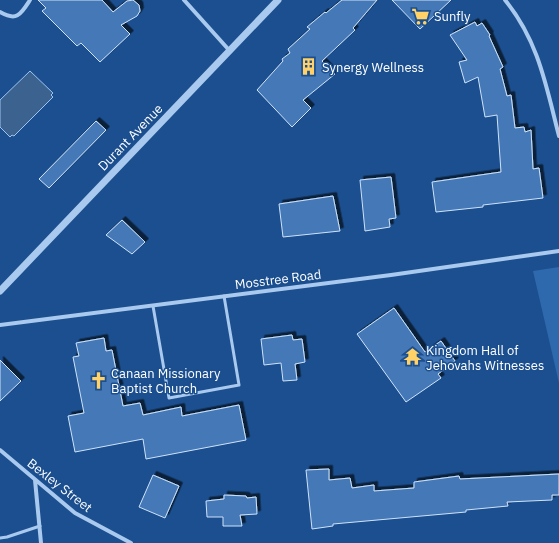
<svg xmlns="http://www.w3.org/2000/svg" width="559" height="543" font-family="'IBM Plex Sans',sans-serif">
<defs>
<filter id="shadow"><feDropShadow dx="3.5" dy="-3.5" stdDeviation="0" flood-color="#0009"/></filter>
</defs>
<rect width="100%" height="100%" fill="#1b4f8f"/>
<!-- green -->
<path fill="#2e69ad" d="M 559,267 L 559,383 L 533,271 Z"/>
<!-- water -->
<path fill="#3c6290" stroke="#9cc4f0" d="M 30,71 L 53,93 L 51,95 L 53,97 L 14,136 L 12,135 L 10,137 L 0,127 L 0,100 Z"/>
<!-- building -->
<path fill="#4478b7" stroke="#cfe3fa" filter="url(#shadow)" d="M 38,0 L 102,0 L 113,12 L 127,1 L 133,0 L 139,5 L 140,11 L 137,16 L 121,25 L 130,34 L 100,62 L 81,43 L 77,46 L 42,11 L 46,8 Z
M 342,0 L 377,0 L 353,28 L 355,30 L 322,61 L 335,74 L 303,100 L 311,108 L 292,127 L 257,90 L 283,61 L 282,59 L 290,53 L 288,49 L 310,29 L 307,27 L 325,12 L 326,13 Z
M 392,0 L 451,0 L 420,29 Z
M 475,22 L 477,26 L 482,23 L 490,35 L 489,36 L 503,67 L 500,69 L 507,96 L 511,95 L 515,128 L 524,127 L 525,132 L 531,130 L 533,169 L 539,168 L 543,198 L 483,205 L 483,207 L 436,212 L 432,182 L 501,172 L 497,115 L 485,117 L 478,77 L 465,83 L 459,62 L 467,60 L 450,35 Z
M 96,121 L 106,130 L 49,188 L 39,179 Z
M 391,177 L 396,218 L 389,219 L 390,227 L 365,231 L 360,180 Z
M 333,196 L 340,231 L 283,237 L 279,204 Z
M 122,220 L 145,242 L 132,254 L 106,235 Z
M 394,308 L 425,352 L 441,341 L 455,361 L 438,374 L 441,378 L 406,402 L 357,334 Z
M 292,335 L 293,340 L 302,339 L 305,362 L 295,364 L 297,380 L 283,381 L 281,363 L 264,365 L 261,339 Z
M 104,338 L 106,351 L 112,350 L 123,406 L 140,403 L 143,415 L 181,407 L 182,416 L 239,405 L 246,440 L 146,459 L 143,439 L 75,452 L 68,416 L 84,413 L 73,357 L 79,356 L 76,343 Z
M 0,360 L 21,381 L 0,401 Z
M 329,469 L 329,480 L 350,478 L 352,488 L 374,485 L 374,491 L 414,488 L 414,482 L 459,476 L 460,479 L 559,474 L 559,495 L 552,495 L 552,500 L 507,502 L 508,506 L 466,510 L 466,512 L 333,524 L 333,526 L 312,529 L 306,470 Z
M 153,475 L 179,486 L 165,518 L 139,507 Z
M 224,495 L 246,496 L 247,498 L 256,497 L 257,514 L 240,515 L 242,526 L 223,526 L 223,517 L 207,517 L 206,501 L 224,499 Z"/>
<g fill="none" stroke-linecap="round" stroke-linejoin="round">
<!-- service -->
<path stroke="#a9c9ee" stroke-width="3" d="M 153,306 L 169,398 L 239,385 L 224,296
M 0,538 L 7,537 L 40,526"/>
<!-- minor -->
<path stroke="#a9c9ee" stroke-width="4" d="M 184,0 L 229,50
M 505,0 C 539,42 546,86 559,136
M 0,12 C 17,22 21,14 30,0
M 0,325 L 391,275 L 559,251
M 0,450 L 75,513 L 131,543
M 35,480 L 41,543"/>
<!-- tertiary -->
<path stroke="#a9c9ee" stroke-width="7" d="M 0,291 L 278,0"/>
</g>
<!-- icons -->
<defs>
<symbol id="supermarket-bare" viewBox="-9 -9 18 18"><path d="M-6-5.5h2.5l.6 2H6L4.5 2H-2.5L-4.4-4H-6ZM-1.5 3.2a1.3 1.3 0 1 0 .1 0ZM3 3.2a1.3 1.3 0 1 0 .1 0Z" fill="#ffd166" stroke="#1b4f8f" stroke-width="2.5" paint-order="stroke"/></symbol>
<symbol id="building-bare" viewBox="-9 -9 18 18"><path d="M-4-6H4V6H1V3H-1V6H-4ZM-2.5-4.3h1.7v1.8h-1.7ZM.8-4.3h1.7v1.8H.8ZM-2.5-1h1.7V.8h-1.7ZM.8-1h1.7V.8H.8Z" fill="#ffd166" stroke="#1b4f8f" stroke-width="2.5" paint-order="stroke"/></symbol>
<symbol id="temple-bare" viewBox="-9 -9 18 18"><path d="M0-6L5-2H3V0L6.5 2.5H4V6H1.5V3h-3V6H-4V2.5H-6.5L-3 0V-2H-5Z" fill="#ffd166" stroke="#1b4f8f" stroke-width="2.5" paint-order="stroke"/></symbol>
<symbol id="church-bare" viewBox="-9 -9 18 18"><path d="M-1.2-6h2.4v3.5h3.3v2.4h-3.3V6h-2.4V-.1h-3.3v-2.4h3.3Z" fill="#ffd166" stroke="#1b4f8f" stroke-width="2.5" paint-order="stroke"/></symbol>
</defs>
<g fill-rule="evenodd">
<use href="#supermarket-bare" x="408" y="4" width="25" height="25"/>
<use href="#building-bare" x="296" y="54" width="25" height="25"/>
<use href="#temple-bare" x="400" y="344" width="25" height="25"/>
<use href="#church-bare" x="86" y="368" width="25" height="25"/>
</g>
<g text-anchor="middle" stroke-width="3" stroke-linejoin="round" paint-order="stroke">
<!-- poi labels -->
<g font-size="13" fill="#fff" stroke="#1b4f8f" text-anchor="start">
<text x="434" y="21">Sunfly</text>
<text x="322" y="72">Synergy Wellness</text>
<text x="426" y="355">Kingdom Hall of<tspan x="426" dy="15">Jehovahs Witnesses</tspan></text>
<text x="111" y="378">Canaan Missionary<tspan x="111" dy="15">Baptist Church</tspan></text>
</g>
<!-- street labels -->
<g font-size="13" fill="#fff" stroke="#1b4f8f">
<text transform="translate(130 137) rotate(-46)" y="5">Durant Avenue</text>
<text transform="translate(278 279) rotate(-7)" y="5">Mosstree Road</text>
<text transform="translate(60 485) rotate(38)" y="5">Bexley Street</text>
</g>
</g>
</svg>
